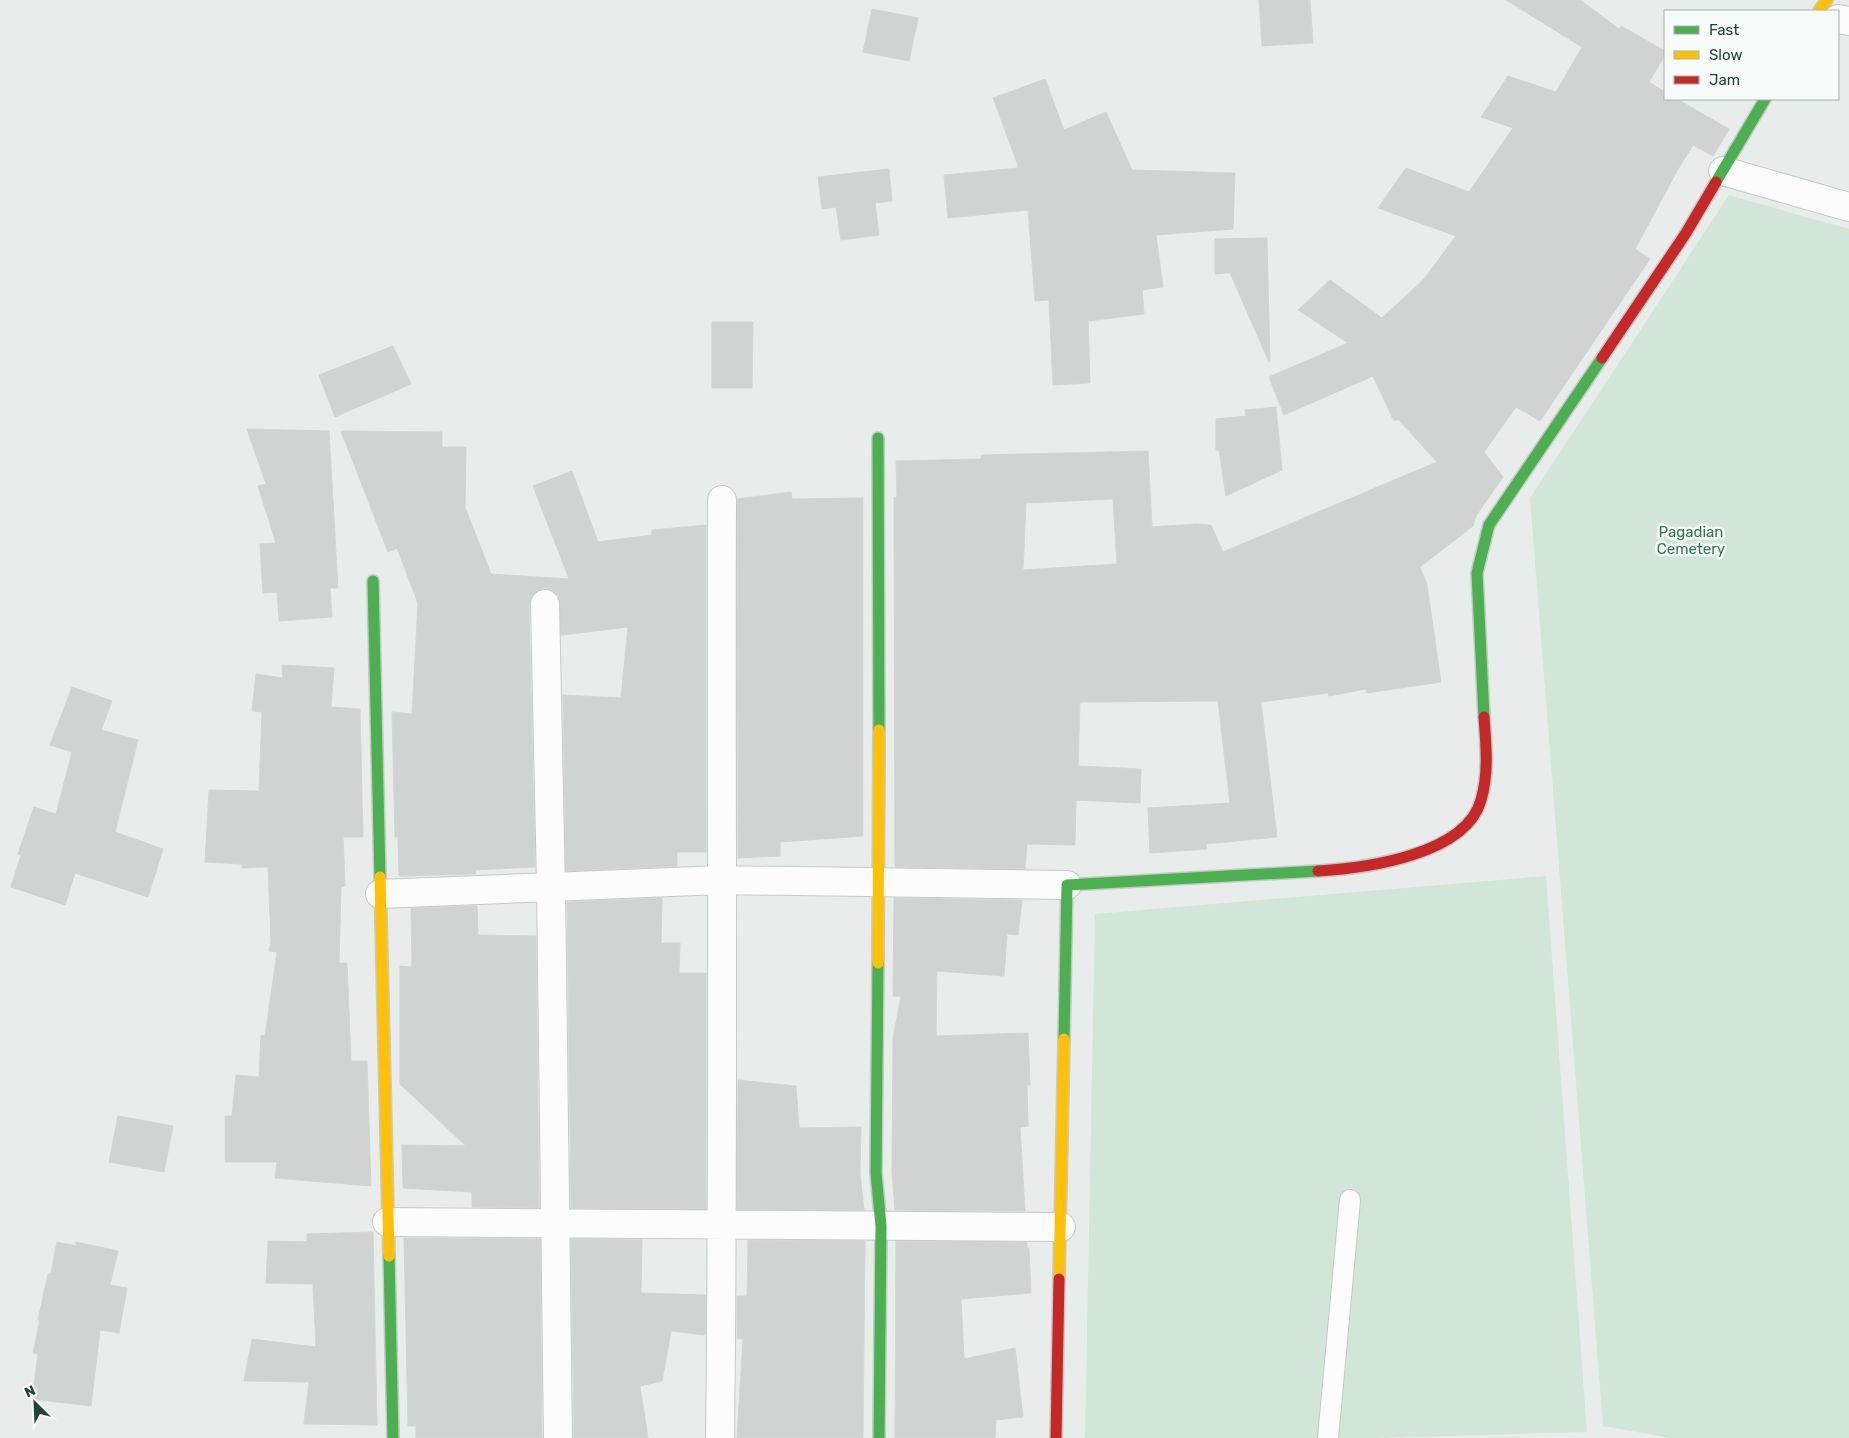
<svg xmlns="http://www.w3.org/2000/svg" width="1849" height="1438" font-family="Rubik,sans-serif">
<rect width="100%" height="100%" fill="#e8edeb"/>
<!-- green -->
<path fill="#d1e6d8" d="M 1729,195 L 1849,229 L 1849,1438 L 1670,1438 L 1603,1426 L 1530,498 Z
M 1546,876 L 1587,1432 L 1378,1438 L 1085,1438 L 1095,914 Z"/>
<!-- building -->
<path fill="#cfd4d2" stroke="#d1d6d4" fill-rule="evenodd" d="M 1259,0 L 1310,0 L 1313,43 L 1262,46 Z
M 1506,0 L 1580,0 L 1619,29 L 1621,26 L 1665,51 L 1665,55 L 1649,82 L 1665,92 L 1665,99 L 1677,99 L 1729,129 L 1713,156 L 1693,145 L 1677,171 L 1635,249 L 1650,259 L 1540,421 L 1516,407 L 1484,452 L 1503,477 L 1476,516 L 1473,526 L 1420,567 L 1427,585 L 1441,682 L 1366,693 L 1366,689 L 1329,696 L 1328,693 L 1261,702 L 1277,837 L 1206,844 L 1207,849 L 1150,853 L 1148,808 L 1230,803 L 1218,701 L 1080,702 L 1078,766 L 1141,769 L 1140,803 L 1076,800 L 1075,845 L 1027,844 L 1025,869 L 895,867 L 894,497 L 897,497 L 896,461 L 981,459 L 981,455 L 1148,451 L 1152,527 L 1197,524 L 1211,525 L 1223,552 L 1437,462 L 1398,419 L 1394,421 L 1373,376 L 1284,415 L 1269,377 L 1348,343 L 1298,310 L 1330,280 L 1382,318 L 1424,279 L 1456,236 L 1378,208 L 1406,168 L 1469,192 L 1513,128 L 1481,117 L 1508,76 L 1556,92 L 1582,47 ZM 1113,499 L 1117,564 L 1023,570 L 1026,503 Z
M 872,9 L 918,18 L 909,61 L 863,52 Z
M 1045,79 L 1064,130 L 1106,112 L 1132,170 L 1235,173 L 1233,229 L 1156,235 L 1163,287 L 1142,290 L 1144,314 L 1088,321 L 1090,383 L 1053,385 L 1049,300 L 1035,301 L 1028,210 L 948,218 L 944,175 L 1019,168 L 993,98 Z
M 889,169 L 892,201 L 875,203 L 879,235 L 841,240 L 836,207 L 822,209 L 818,177 Z
M 1267,238 L 1270,362 L 1269,362 L 1230,273 L 1215,274 L 1215,239 Z
M 712,322 L 753,322 L 752,388 L 712,388 Z
M 393,346 L 411,384 L 335,417 L 319,375 Z
M 1276,407 L 1282,470 L 1226,496 L 1219,450 L 1216,450 L 1216,419 L 1246,416 L 1245,410 Z
M 247,429 L 329,431 L 338,588 L 330,588 L 332,617 L 279,621 L 277,592 L 263,593 L 260,544 L 276,543 L 258,486 L 266,484 Z
M 341,431 L 442,432 L 442,447 L 466,447 L 465,507 L 491,574 L 569,579 L 533,486 L 572,471 L 598,542 L 652,535 L 652,530 L 706,525 L 706,852 L 677,852 L 677,866 L 566,871 L 563,695 L 621,698 L 628,627 L 561,635 L 559,596 L 552,590 L 544,588 L 537,591 L 532,596 L 529,604 L 535,867 L 475,870 L 476,874 L 399,876 L 398,837 L 395,837 L 392,712 L 412,714 L 418,603 L 397,548 L 388,552 Z
M 791,492 L 792,499 L 863,498 L 863,836 L 780,842 L 780,856 L 738,858 L 737,499 Z
M 282,665 L 334,668 L 331,707 L 360,709 L 363,837 L 343,837 L 345,886 L 341,887 L 339,963 L 347,963 L 351,1061 L 367,1061 L 371,1186 L 275,1178 L 277,1162 L 225,1162 L 225,1116 L 232,1116 L 236,1075 L 259,1077 L 261,1035 L 265,1036 L 277,952 L 269,951 L 271,941 L 268,867 L 242,868 L 242,864 L 205,862 L 209,790 L 259,791 L 262,712 L 252,711 L 256,674 L 283,678 Z
M 72,687 L 112,701 L 101,730 L 138,740 L 115,832 L 163,849 L 148,897 L 75,873 L 65,905 L 11,887 L 21,855 L 18,854 L 34,807 L 56,814 L 72,752 L 50,745 Z
M 662,898 L 661,943 L 680,943 L 679,973 L 706,973 L 706,1209 L 571,1208 L 567,902 Z
M 894,898 L 1022,900 L 1018,935 L 1007,934 L 1004,976 L 937,971 L 936,1036 L 1028,1033 L 1030,1085 L 1027,1085 L 1028,1126 L 1020,1127 L 1025,1211 L 895,1210 L 892,1172 L 893,1039 L 901,996 L 893,996 Z
M 477,906 L 478,935 L 536,936 L 539,1208 L 472,1207 L 472,1192 L 403,1188 L 402,1145 L 466,1146 L 400,1084 L 400,966 L 412,967 L 411,908 Z
M 738,1080 L 796,1086 L 799,1128 L 861,1127 L 860,1173 L 864,1210 L 737,1209 Z
M 118,1116 L 173,1126 L 164,1172 L 109,1162 Z
M 373,1232 L 377,1425 L 304,1424 L 309,1382 L 244,1381 L 252,1339 L 316,1347 L 313,1284 L 266,1283 L 268,1241 L 307,1242 L 307,1234 Z
M 404,1238 L 540,1239 L 542,1438 L 416,1438 L 416,1426 L 408,1426 Z
M 571,1239 L 642,1240 L 641,1293 L 706,1295 L 705,1335 L 671,1331 L 662,1381 L 640,1386 L 648,1438 L 574,1438 Z
M 748,1240 L 865,1241 L 863,1438 L 737,1438 L 743,1339 L 737,1339 L 737,1296 L 747,1296 Z
M 896,1241 L 1027,1242 L 1027,1248 L 1029,1248 L 1031,1293 L 961,1299 L 964,1359 L 1015,1348 L 1023,1417 L 996,1420 L 995,1438 L 895,1438 Z
M 57,1242 L 76,1246 L 76,1242 L 118,1251 L 110,1285 L 127,1288 L 119,1333 L 100,1330 L 91,1406 L 32,1399 L 38,1354 L 33,1353 L 40,1320 L 38,1320 L 48,1274 L 51,1274 Z"/>
<g fill="none" stroke-linecap="round" stroke-linejoin="round">
<defs>
<path id="lane" d="M 1328,1438 L 1350,1200"/>
<path id="street" d="M 1838,19 L 1849,21
M 1723,171 L 1849,207
M 545,604 L 551,887 L 558,1438
M 380,894 L 720,880 L 1067,885
M 387,1222 L 1061,1227
M 720,1438 C 724,1126 721,813 722,500"/>
<path id="fast" d="M 1716,182 L 1765,99
M 878,438 L 879,730
M 373,581 L 380,877
M 1484,717 L 1477,573 L 1489,525 L 1602,358
M 878,963 L 876,1173 L 881,1226 L 879,1438
M 1064,1039 L 1067,885 L 1318,871
M 389,1256 L 393,1438"/>
<path id="slow" d="M 1819,11 L 1827,0
M 380,877 L 389,1256
M 878,963 L 879,730
M 1059,1279 L 1064,1039"/>
<path id="jam" d="M 1602,358 L 1686,233 L 1716,182
M 1318,871 C 1366,868 1466,855 1481,800 C 1489,773 1486,745 1484,717
M 1056,1438 L 1059,1279"/>
</defs>
<!-- lane casing -->
<use href="#lane" stroke="#c5cac8" stroke-width="22"/>
<!-- street casing -->
<use href="#street" stroke="#c5cac8" stroke-width="30"/>
<!-- fast casing -->
<use href="#fast" stroke="#c3cbc8" stroke-width="14"/>
<!-- slow casing -->
<use href="#slow" stroke="#c3cbc8" stroke-width="14"/>
<!-- jam casing -->
<use href="#jam" stroke="#c3cbc8" stroke-width="14"/>
<!-- lane -->
<use href="#lane" stroke="#fcfcfc" stroke-width="20"/>
<!-- street -->
<use href="#street" stroke="#fcfcfc" stroke-width="28"/>
<!-- fast -->
<use href="#fast" stroke="#4caf50" stroke-width="11"/>
<!-- slow -->
<use href="#slow" stroke="#ffc107" stroke-width="11"/>
<!-- jam -->
<use href="#jam" stroke="#c62828" stroke-width="11"/>
</g>
<g text-anchor="middle" stroke-width="5" stroke-linejoin="round" paint-order="stroke">
<!-- park labels -->
<g font-size="15" fill="#2d7a4b" stroke="#f7fbf9">
<text x="1691" y="537">Pagadian<tspan x="1691" dy="17">Cemetery</tspan></text>
</g>
</g>
<!-- legend -->
<rect x="1664" y="10" width="175" height="90" fill="#f7fbf9" stroke="#a3b1ad"/>
<rect x="1674" y="26" width="25" height="8" fill="#4caf50" stroke="#a3b1ad"/>
<text x="1709" y="35" font-size="15" fill="#24423a">Fast</text>
<rect x="1674" y="51" width="25" height="8" fill="#ffc107" stroke="#a3b1ad"/>
<text x="1709" y="60" font-size="15" fill="#24423a">Slow</text>
<rect x="1674" y="76" width="25" height="8" fill="#c62828" stroke="#a3b1ad"/>
<text x="1709" y="85" font-size="15" fill="#24423a">Jam</text>
<!-- north arrow -->
<g transform="translate(35 1403) rotate(336)" stroke="#f7fbf9" stroke-width="4" paint-order="stroke">
<path d="M0-4L9 19L0 12L-9 19Z" fill="#24423a"/>
<text y="-8" font-size="14" font-weight="bold" text-anchor="middle" fill="#24423a">N</text>
</g>
</svg>
